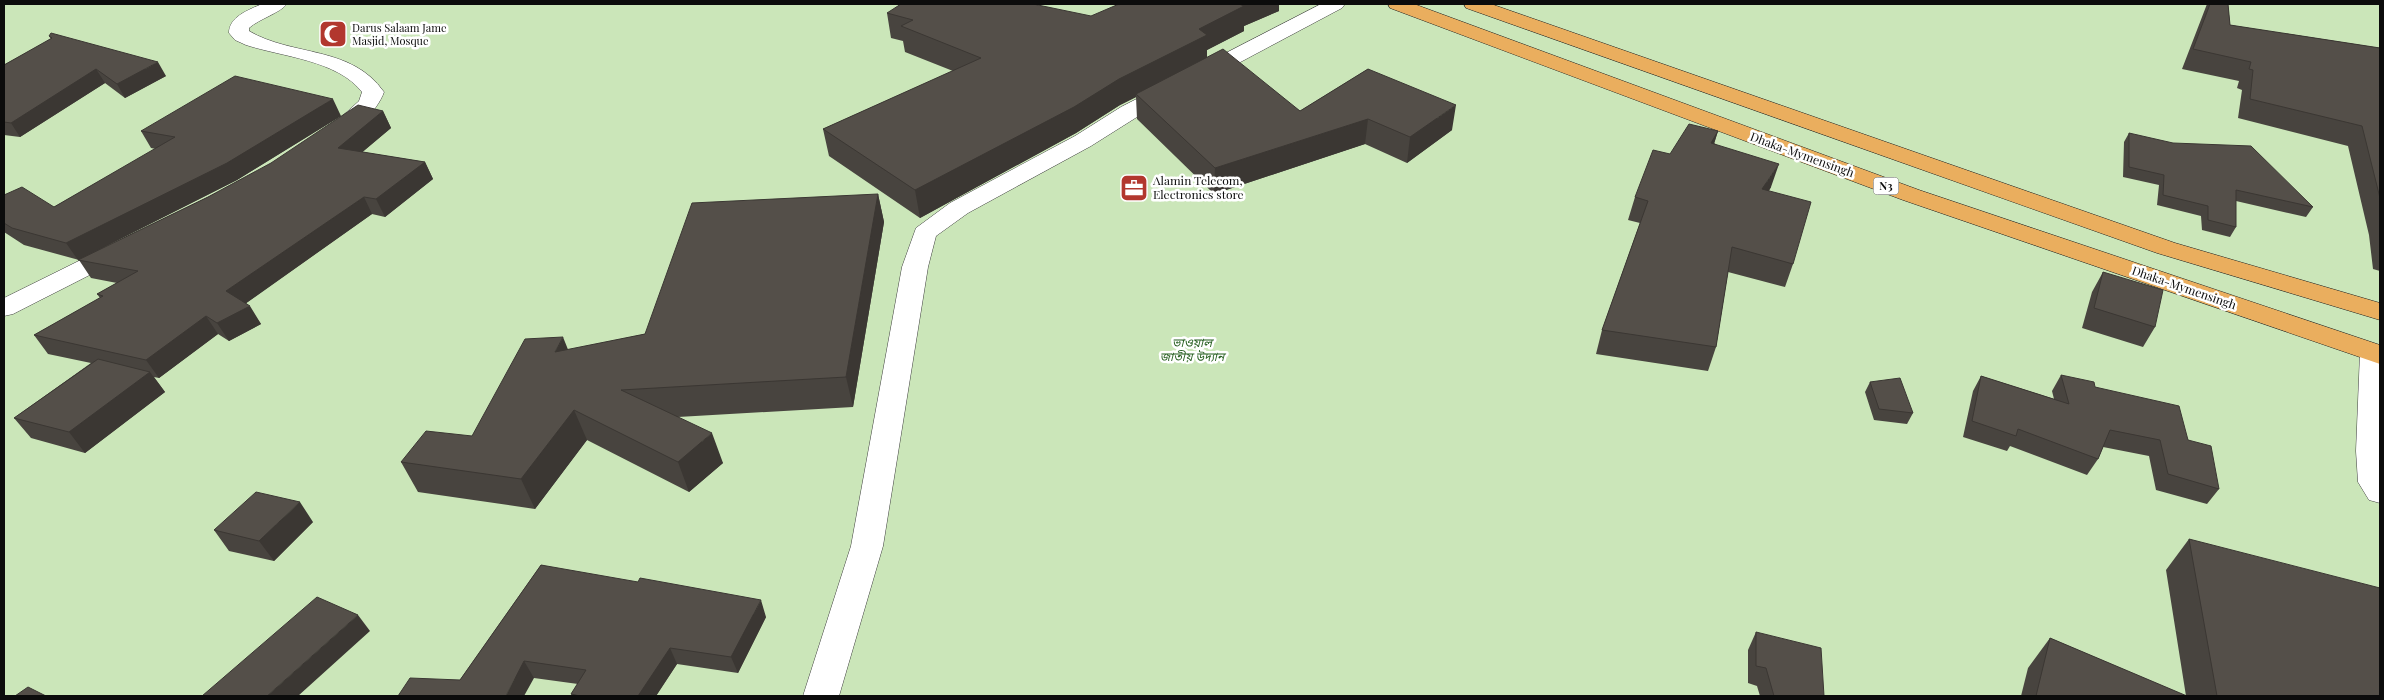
<svg xmlns="http://www.w3.org/2000/svg" width="2384" height="700" font-family="'Playfair Display','Noto Sans Bengali',serif">
<rect width="100%" height="100%" fill="#fefced"/>
<!-- green -->
<path fill="#cbe6b9" d="M 4,4 L 2380,4 L 2380,696 L 4,696 Z"/>
<g fill="none" stroke-linecap="round" stroke-linejoin="round">
<defs>
<path id="minor" d="M 262,4 L 287,4 C 280,13 259,19 249,28 L 249,31 C 293,57 351,45 384,92 C 378,110 350,141 329,136 L 326,131 L 359,101 L 362,92 C 337,60 283,57 246,45 L 235,40 L 229,33 C 229,17 248,10 262,4 Z
M 1321,4 L 1345,4 L 1342,8 L 1137,117 L 1091,146 L 968,213 L 936,236 L 928,267 L 883,546 L 839,696 L 803,696 L 851,546 L 902,267 L 916,228 L 950,203 L 1075,136 L 1121,107 Z
M 118,243 L 127,246 L 131,251 L 127,256 L 13,314 L 4,316 L 4,298 L 109,246 Z
M 2374,344 L 2380,346 L 2380,503 L 2369,500 L 2358,482 L 2356,451 L 2360,353 L 2364,347 Z"/>
<path id="highway" d="M 1388,4 L 1414,4 L 1919,190 L 2380,345 L 2380,364 L 1903,200 L 1390,8 Z
M 1464,4 L 1491,4 L 2175,243 L 2380,303 L 2380,320 L 2157,253 L 1466,8 Z"/>
</defs>
<!-- minor casing -->
<use href="#minor" stroke="#3f3f3f" stroke-width="1"/>
<!-- highway casing -->
<use href="#highway" stroke="#1d1d1d" stroke-width="1"/>
<!-- minor -->
<use href="#minor" fill="#fff" fill-rule="evenodd"/>
<!-- highway -->
<use href="#highway" fill="#eaae5e" fill-rule="evenodd"/>
</g>
<!-- wall -->
<path fill="#48443f" d="M 2207,4 L 2228,4 L 2230,25 L 2380,48 L 2380,271 L 2373,269 L 2369,235 L 2348,146 L 2238,118 L 2242,90 L 2237,88 L 2239,81 L 2182,69 Z
M 1279,11 L 1244,26 L 1244,31 L 1207,50 L 1207,57 L 1300,111 L 1368,69 L 1452,130 L 1407,163 L 1365,144 L 1214,194 L 1137,119 L 1136,97 L 1120,105 L 1076,133 L 920,218 L 829,156 L 823,129 L 953,71 L 905,52 L 903,41 L 891,38 L 887,13 L 1091,16 Z
M 49,36 L 166,76 L 125,98 L 105,83 L 20,137 L 4,135 L 4,65 L 51,39 Z
M 383,111 L 391,128 L 362,152 L 425,162 L 433,179 L 385,217 L 372,214 L 246,303 L 261,324 L 229,341 L 218,334 L 159,378 L 154,377 L 165,392 L 85,453 L 31,438 L 14,418 L 91,363 L 48,354 L 34,335 L 100,298 L 97,294 L 117,283 L 91,278 L 79,260 L 24,245 L 4,232 L 4,195 L 54,207 L 156,149 L 151,148 L 141,131 L 341,116 L 237,180 L 97,251 L 208,197 Z
M 1718,131 L 1714,143 L 1771,187 L 1769,191 L 1793,264 L 1785,287 L 1728,272 L 1716,347 L 1708,371 L 1596,354 L 1602,330 L 1640,223 L 1628,220 L 1635,197 L 1670,154 Z
M 2129,133 L 2313,207 L 2306,217 L 2236,201 L 2236,227 L 2230,237 L 2202,230 L 2201,216 L 2157,205 L 2159,185 L 2123,177 L 2124,142 Z
M 878,194 L 884,222 L 853,407 L 678,417 L 723,463 L 689,492 L 587,440 L 535,509 L 418,492 L 401,462 L 472,436 L 568,350 L 645,334 Z
M 2103,272 L 2155,327 L 2143,347 L 2082,328 L 2092,292 Z
M 2061,375 L 2095,387 L 2188,440 L 2219,489 L 2207,504 L 2156,490 L 2149,456 L 2103,447 L 2098,459 L 2087,475 L 2010,446 L 2007,451 L 1963,437 L 1973,391 L 1981,376 L 2054,399 L 2052,391 Z
M 1870,382 L 1913,413 L 1907,424 L 1874,420 L 1865,392 Z
M 313,522 L 274,561 L 229,551 L 214,530 Z
M 2189,539 L 2380,696 L 2021,696 L 2028,668 L 2050,638 L 2186,696 L 2166,570 Z
M 541,565 L 766,617 L 738,673 L 677,664 L 656,696 L 572,696 L 571,694 L 578,684 L 534,678 L 460,680 Z
M 1756,632 L 1824,696 L 1760,696 L 1757,686 L 1748,683 L 1748,650 Z"/>
<!-- shaded-wall -->
<path fill="#3b3733" d="M 1238,4 L 1279,4 L 1279,11 L 1244,26 L 1244,31 L 1207,50 L 1207,61 L 1136,94 L 1136,97 L 1120,105 L 1076,133 L 920,218 L 915,190 L 1199,29 Z
M 158,62 L 166,76 L 125,98 L 117,84 Z
M 96,69 L 105,83 L 20,137 L 11,123 Z
M 333,99 L 341,116 L 237,180 L 78,260 L 66,243 Z
M 1456,105 L 1452,130 L 1407,163 L 1410,137 Z
M 383,111 L 391,128 L 346,166 L 338,148 Z
M 1368,119 L 1365,144 L 1214,194 L 1215,168 Z
M 1718,131 L 1711,154 L 1711,143 Z
M 425,162 L 433,179 L 385,217 L 376,199 Z
M 1779,164 L 1771,187 L 1754,212 L 1762,189 Z
M 878,194 L 884,222 L 853,407 L 846,377 Z
M 364,197 L 372,214 L 238,309 L 226,291 Z
M 250,306 L 261,324 L 229,341 L 217,323 Z
M 206,316 L 218,334 L 159,378 L 146,360 Z
M 563,337 L 575,367 L 555,352 Z
M 150,372 L 165,392 L 85,453 L 69,432 Z
M 574,410 L 587,440 L 535,509 L 521,479 Z
M 712,433 L 723,463 L 689,492 L 678,462 Z
M 300,502 L 313,522 L 274,561 L 259,541 Z
M 761,600 L 766,617 L 738,673 L 731,657 Z
M 358,615 L 370,631 L 298,696 L 267,696 Z
M 670,648 L 677,664 L 656,696 L 638,696 Z
M 524,661 L 534,678 L 524,696 L 506,696 Z"/>
<!-- building -->
<path fill="#544f49" stroke="#3b3733" d="M 901,4 L 1033,4 L 1091,16 L 1119,4 L 1239,4 L 1244,6 L 1199,29 L 1207,35 L 1119,79 L 1074,107 L 915,190 L 823,129 L 981,58 L 901,26 L 913,20 L 887,13 Z
M 2210,4 L 2228,4 L 2230,25 L 2380,48 L 2380,198 L 2362,126 L 2250,99 L 2253,70 L 2249,69 L 2251,62 L 2193,49 Z
M 51,33 L 158,62 L 117,84 L 96,69 L 11,123 L 4,122 L 4,65 L 52,38 L 49,36 Z
M 1223,49 L 1300,111 L 1368,69 L 1456,105 L 1410,137 L 1368,119 L 1215,168 L 1136,94 Z
M 235,76 L 333,99 L 227,163 L 66,243 L 12,228 L 4,223 L 4,195 L 22,187 L 54,207 L 175,137 L 141,131 Z
M 358,105 L 383,111 L 338,148 L 425,162 L 376,199 L 364,197 L 226,291 L 250,306 L 217,323 L 206,316 L 146,360 L 34,335 L 103,296 L 97,294 L 138,271 L 78,260 L 208,197 L 271,163 Z
M 1689,124 L 1718,131 L 1711,143 L 1779,164 L 1762,189 L 1811,202 L 1793,264 L 1732,247 L 1716,347 L 1602,330 L 1648,201 L 1635,197 L 1653,150 L 1670,154 Z
M 2129,133 L 2173,143 L 2251,146 L 2313,207 L 2236,190 L 2236,227 L 2208,220 L 2208,206 L 2163,195 L 2164,175 L 2129,167 Z
M 878,194 L 846,377 L 621,390 L 712,433 L 678,462 L 574,410 L 521,479 L 401,462 L 426,431 L 472,436 L 525,339 L 563,337 L 555,352 L 645,334 L 692,203 Z
M 2103,272 L 2163,290 L 2155,327 L 2094,308 Z
M 98,359 L 150,372 L 69,432 L 14,418 Z
M 2061,375 L 2094,382 L 2095,387 L 2179,406 L 2188,440 L 2211,446 L 2219,489 L 2168,474 L 2160,440 L 2110,430 L 2098,459 L 2018,429 L 2016,436 L 1972,421 L 1981,376 L 2069,404 Z
M 1900,378 L 1913,413 L 1879,409 L 1870,382 Z
M 256,492 L 300,502 L 259,541 L 214,530 Z
M 2189,539 L 2380,588 L 2380,696 L 2217,696 Z
M 541,565 L 638,582 L 640,578 L 761,600 L 731,657 L 670,648 L 638,696 L 580,696 L 571,694 L 586,670 L 524,661 L 506,696 L 398,696 L 410,678 L 460,680 Z
M 317,597 L 358,615 L 267,696 L 202,696 Z
M 1756,632 L 1821,648 L 1824,696 L 1774,696 L 1766,668 L 1756,666 Z
M 2050,638 L 2187,696 L 2036,696 Z
M 28,687 L 46,696 L 15,696 Z"/>
<!-- icons -->
<defs>
<symbol id="mosque-square" viewBox="-11 -11 22 22"><rect x="-9" y="-9" width="18" height="18" rx="4" fill="#b2372e" stroke="#fff"/><path d="M3.5-4.9A6 6 0 1 0 3.5 4.9A5 5 0 1 1 3.5-4.9Z" fill="#fff"/></symbol>
<symbol id="office-square" viewBox="-11 -11 22 22"><rect x="-9" y="-9" width="18" height="18" rx="4" fill="#b2372e" stroke="#fff"/><path d="M-6-3h4V-5.5h4V-3h4V5H-6ZM-1-4.5V-3h2v-1.5ZM-6 0V1H6V0Z" fill="#fff"/></symbol>
</defs>
<g fill-rule="evenodd">
<use href="#mosque-square" x="317" y="18" width="32" height="32"/>
<use href="#office-square" x="1118" y="172" width="32" height="32"/>
</g>
<g text-anchor="middle" stroke-width="5" stroke-linejoin="round" paint-order="stroke">
<!-- far-poi labels -->
<g font-size="11" fill="#0c0c0c" stroke="#fff" text-anchor="start">
<text x="352" y="32">Darus Salaam Jame<tspan x="352" dy="13">Masjid, Mosque</tspan></text>
</g>
<!-- shield labels -->
<rect fill="#fff" stroke="#555" stroke-width="1" x="1873.5" y="177.5" width="25" height="17" rx="4"/>
<g font-size="11" font-weight="bold" fill="#0c0c0c">
<text x="1886" y="190">N3</text>
</g>
<!-- street labels -->
<g font-size="12" fill="#0c0c0c" stroke="#fff">
<text transform="translate(1802 155) rotate(20)" y="4">Dhaka-Mymensingh</text>
<text transform="translate(2184 288) rotate(19)" y="4">Dhaka-Mymensingh</text>
</g>
<!-- poi labels -->
<g font-size="12" fill="#0c0c0c" stroke="#fff" text-anchor="start">
<text x="1153" y="185">Alamin Telecom,<tspan x="1153" dy="14">Electronics store</tspan></text>
</g>
<!-- park labels -->
<g font-size="12" font-style="italic" fill="#275f21" stroke="#fff">
<text x="1192" y="347">ভাওয়াল<tspan x="1192" dy="14">জাতীয় উদ্যান</tspan></text>
</g>
</g>
<!-- border -->
<rect width="2384" height="700" fill="none" stroke="#0c0c0c" stroke-width="10"/>
</svg>
